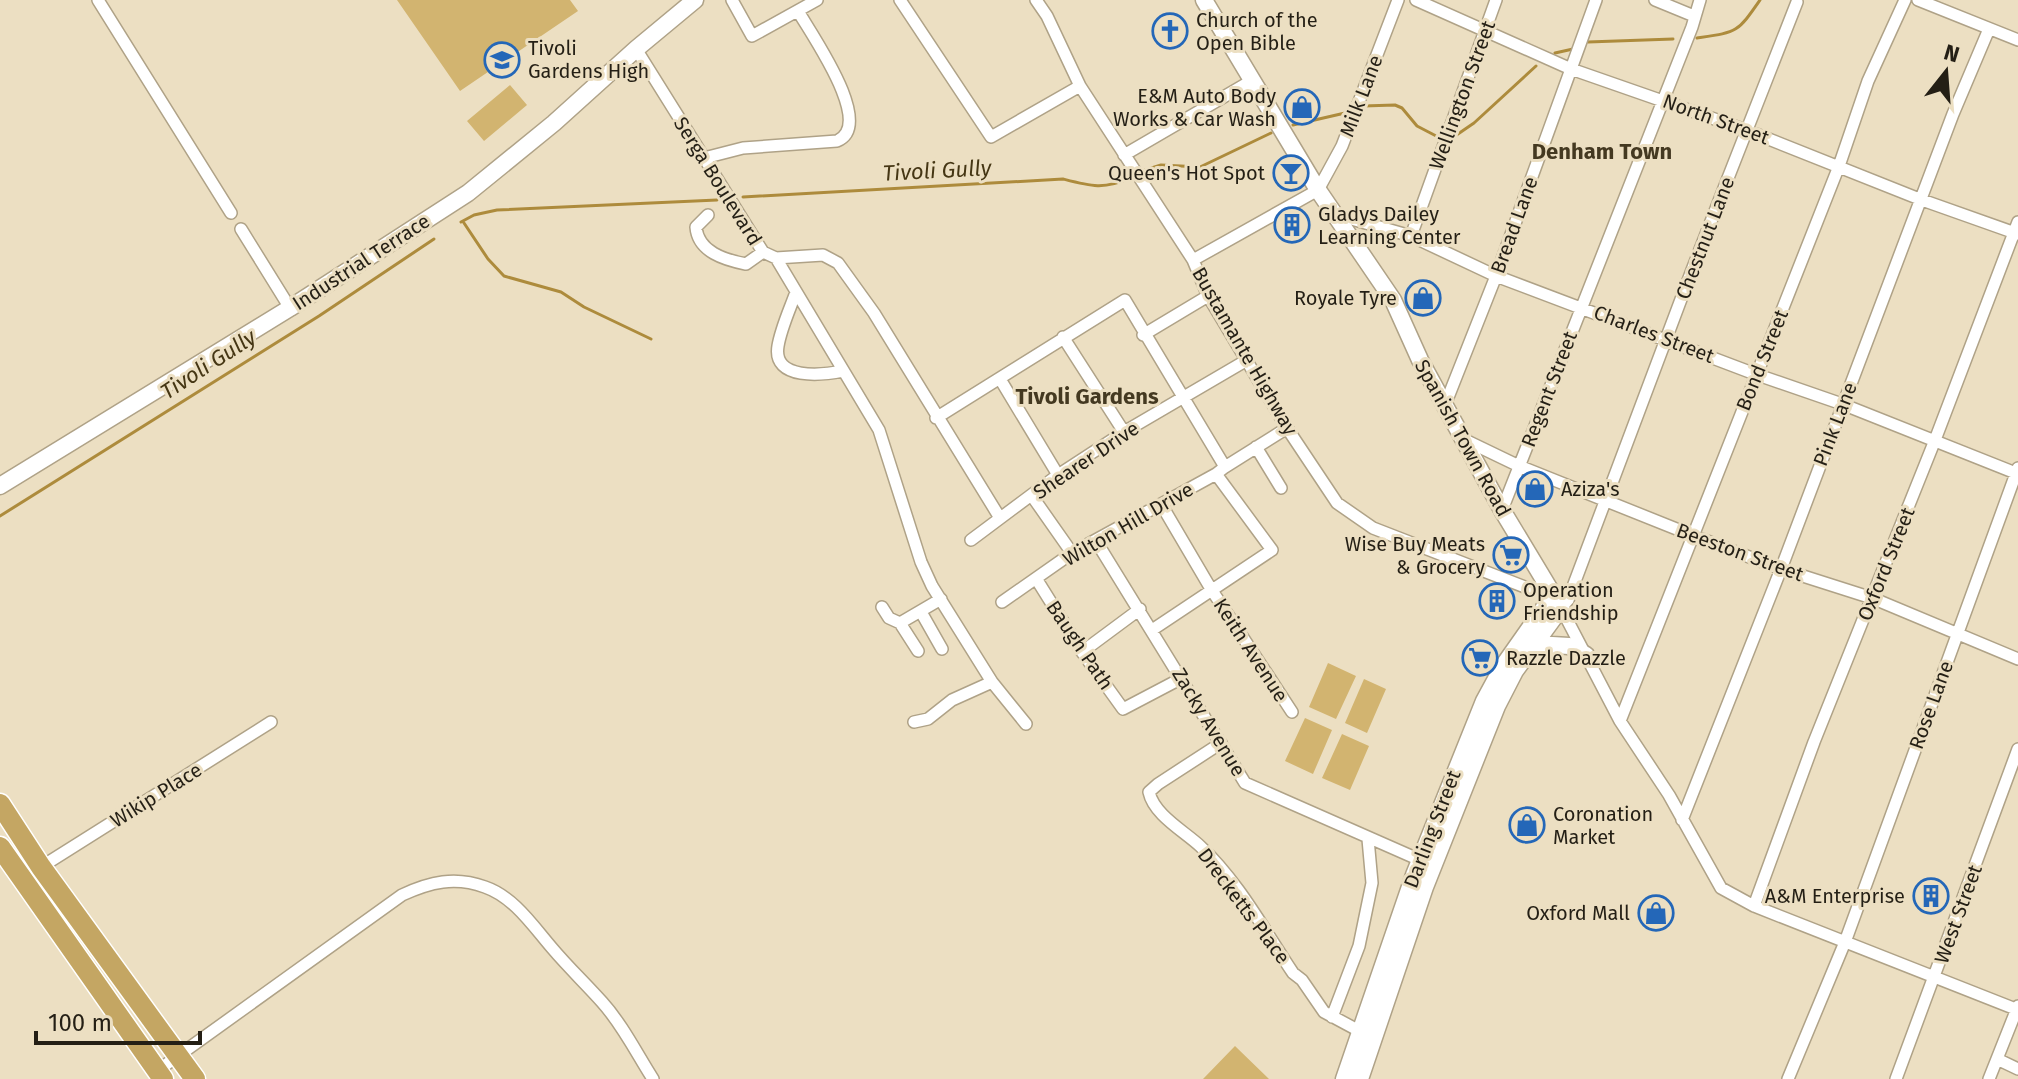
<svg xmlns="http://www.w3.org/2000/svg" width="2018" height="1079" font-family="'Fira Sans',sans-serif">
<rect width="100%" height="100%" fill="#ecdfc2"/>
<!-- green -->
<path fill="#d2b470" d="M 397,0 L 570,0 L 578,11 L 460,91 Z
M 510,85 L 527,105 L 484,141 L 467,121 Z
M 1328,663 L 1356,676 L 1336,719 L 1309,707 Z
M 1364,679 L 1386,689 L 1367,733 L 1345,723 Z
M 1305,718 L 1332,730 L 1313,774 L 1285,761 Z
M 1342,734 L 1369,746 L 1350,790 L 1322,778 Z
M 1235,1046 L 1269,1079 L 1203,1079 Z"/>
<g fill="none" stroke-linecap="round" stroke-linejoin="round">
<!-- stream -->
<path stroke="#ad8b3c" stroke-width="3" d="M 1697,38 C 1738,32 1737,33 1760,0
M 1588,42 L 1673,39
M 1555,53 L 1573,49
M 1363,106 L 1395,105 L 1402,108 L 1417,126 L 1440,138
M 1293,125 L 1345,113
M 1455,136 L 1474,123 L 1536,66
M 1145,170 L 1161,165 L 1200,167 L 1271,133
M 743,197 L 1063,179 C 1090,186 1104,190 1130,178
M 461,222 L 474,215 L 497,210 L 717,200
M 464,223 L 488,259 L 504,276 L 561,292 L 584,307 L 651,339
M 0,516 L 319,316 L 434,239"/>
<defs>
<path id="street" d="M 98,0 L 231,213
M 732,0 L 752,36 L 817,0
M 900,0 L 991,137 L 1080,86
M 1036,0 L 1047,16 L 1080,86 L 1193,260 L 1208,296 L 1287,428 L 1337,503 L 1373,528 L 1530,589 L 1548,586
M 1416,0 L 1571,69 L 1746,130 L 1922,200 L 2018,234
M 1655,0 L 1694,16
M 1918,0 L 2018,40
M 1797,2 L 1692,270 L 1568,600 L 1561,608 L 1620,721 L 1669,795 L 1721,888 L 1754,906 L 2018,1010
M 636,49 L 763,252 L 776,258 L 823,255 L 838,263 L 874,313 L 1000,518
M 1124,155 L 1251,81
M 704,158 L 743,148 L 837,141 C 876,125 811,34 798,11
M 1334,214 L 1411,236 L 1496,276 L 1755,374 L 1842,404 L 2018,474
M 708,215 L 696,227 C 698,252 725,260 746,264 L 763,252
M 241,229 L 290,308
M 1411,236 L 1496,0
M 776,258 L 879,430 L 921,562 L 932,586 L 992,682 L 1026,724
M 1193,260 L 1318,190 L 1342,146 L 1398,0
M 796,292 C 790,309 781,328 778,346 C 772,381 823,375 843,371
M 1143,335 L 1208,296
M 1063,337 L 1124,432
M 1000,379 L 1058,475
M 1445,405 L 1496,276 L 1596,0
M 936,418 L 1125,300 L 1225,467 L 1216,474 L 1272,550 L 1152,630
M 1465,440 L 1519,466 L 1694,536 L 1781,569 L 1872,598 L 2018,659
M 1256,447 L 1281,488
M 1225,467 L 1287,428
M 1032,496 L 1072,553
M 1161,504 L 1211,589 L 1292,712
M 1502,510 L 1692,27 L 1700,0
M 971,540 L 1058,475 L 1124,432 L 1247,360
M 1096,541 L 1245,783 L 1420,860
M 1037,580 L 1082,652 L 1123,709 L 1182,678
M 1002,602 L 1072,553 L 1216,474
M 882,607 L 889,618 L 900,623 L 918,651
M 921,612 L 942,649
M 900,623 L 941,599
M 1082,652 L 1140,609
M 1620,721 L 1839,166 L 1868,81 L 1905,0
M 914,722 L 928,719 L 952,700 L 992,682
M 1221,743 L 1158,784 L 1149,792 C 1154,815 1184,831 1200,846 C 1238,881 1264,930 1293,973 L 1302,980 L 1324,1012 L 1365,1034
M 1682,820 L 1781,569 L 1953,114 L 1989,29
M 41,867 L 271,722
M 1754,906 L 1814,742 L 1935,440 L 2018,222
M 1332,1017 L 1359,946 L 1372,883 L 1368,839
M 1997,1059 L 2018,1069
M 157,1071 L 402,895 C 430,882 455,876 485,887 C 514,897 533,926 552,948 C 568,967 586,984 602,1002 C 622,1024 637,1054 653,1079
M 1788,1079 L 1845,942 L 2018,468
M 1896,1079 L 2018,749
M 1989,1079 L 2018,1006"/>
<path id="secondary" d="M 1204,0 L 1318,190 L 1393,300 L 1420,360 L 1502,510 L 1561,608 L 1515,671 L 1497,706 L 1425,887 L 1360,1079
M 0,486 L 290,308 L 468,193 L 554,123 L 636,49 L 695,0
M 1535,644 L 1569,646 L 1586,655
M 1344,1079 L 1414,875 L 1484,701 L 1503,666 L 1553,595"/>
<path id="highway" d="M 0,804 L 41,867 L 195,1079
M 0,847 L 163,1079"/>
</defs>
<!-- street casing -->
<use href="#street" stroke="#afa287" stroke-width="14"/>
<!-- secondary casing -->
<use href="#secondary" stroke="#afa287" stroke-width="19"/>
<!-- highway casing -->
<use href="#highway" stroke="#fff" stroke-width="23"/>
<!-- street -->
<use href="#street" stroke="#fff" stroke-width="11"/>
<!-- secondary -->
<use href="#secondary" stroke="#fff" stroke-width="16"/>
<!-- highway -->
<use href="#highway" stroke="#c4a663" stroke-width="20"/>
</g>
<!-- icons -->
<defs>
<symbol id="church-ring" viewBox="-11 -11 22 22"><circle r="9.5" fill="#ecdfc2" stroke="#2467b8" stroke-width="1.5"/><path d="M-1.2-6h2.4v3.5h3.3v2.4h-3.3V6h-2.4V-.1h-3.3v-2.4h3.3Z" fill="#2467b8"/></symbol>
<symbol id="school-ring" viewBox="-11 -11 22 22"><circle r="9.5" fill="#ecdfc2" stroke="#2467b8" stroke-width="1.5"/><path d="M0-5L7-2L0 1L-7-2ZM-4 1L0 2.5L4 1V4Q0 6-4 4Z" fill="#2467b8"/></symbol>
<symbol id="shop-ring" viewBox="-11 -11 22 22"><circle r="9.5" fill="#ecdfc2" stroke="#2467b8" stroke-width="1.5"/><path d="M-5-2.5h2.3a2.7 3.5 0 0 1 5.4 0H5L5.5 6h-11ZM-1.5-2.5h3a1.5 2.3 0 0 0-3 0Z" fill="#2467b8"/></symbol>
<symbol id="bar-ring" viewBox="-11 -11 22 22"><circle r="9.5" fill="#ecdfc2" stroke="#2467b8" stroke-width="1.5"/><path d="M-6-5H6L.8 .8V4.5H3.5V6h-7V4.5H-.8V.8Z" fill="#2467b8"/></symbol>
<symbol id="building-ring" viewBox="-11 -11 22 22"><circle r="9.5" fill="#ecdfc2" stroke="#2467b8" stroke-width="1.5"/><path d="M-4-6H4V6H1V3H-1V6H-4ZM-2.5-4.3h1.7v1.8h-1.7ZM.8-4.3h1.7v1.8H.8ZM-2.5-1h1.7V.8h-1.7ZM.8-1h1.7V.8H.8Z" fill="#2467b8"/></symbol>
<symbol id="supermarket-ring" viewBox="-11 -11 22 22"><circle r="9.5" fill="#ecdfc2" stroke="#2467b8" stroke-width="1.5"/><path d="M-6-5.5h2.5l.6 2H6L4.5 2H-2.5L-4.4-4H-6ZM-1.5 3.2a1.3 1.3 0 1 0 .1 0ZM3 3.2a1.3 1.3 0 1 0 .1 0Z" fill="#2467b8"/></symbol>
</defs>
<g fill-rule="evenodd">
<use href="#church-ring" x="1150" y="11" width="40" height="40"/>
<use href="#school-ring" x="482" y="40" width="40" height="40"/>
<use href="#shop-ring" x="1282" y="87" width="40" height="40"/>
<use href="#bar-ring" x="1271" y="153" width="40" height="40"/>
<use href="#building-ring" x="1272" y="205" width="40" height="40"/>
<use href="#shop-ring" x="1403" y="278" width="40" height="40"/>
<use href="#shop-ring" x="1515" y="469" width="40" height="40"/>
<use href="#supermarket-ring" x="1491" y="535" width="40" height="40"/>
<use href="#building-ring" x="1477" y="581" width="40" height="40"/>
<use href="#supermarket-ring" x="1460" y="638" width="40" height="40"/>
<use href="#shop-ring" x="1507" y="805" width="40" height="40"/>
<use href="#building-ring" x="1911" y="876" width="40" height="40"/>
<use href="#shop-ring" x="1636" y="893" width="40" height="40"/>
</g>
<g text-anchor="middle" stroke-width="6" stroke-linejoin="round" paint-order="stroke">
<!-- poi labels -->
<g font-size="20" fill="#241f15" stroke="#ecdfc2" text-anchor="start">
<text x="1196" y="27">Church of the<tspan x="1196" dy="23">Open Bible</tspan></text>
<text x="528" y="55">Tivoli<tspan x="528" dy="23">Gardens High</tspan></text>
<text x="1276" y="103" text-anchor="end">E&amp;M Auto Body<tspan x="1276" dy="23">Works &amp; Car Wash</tspan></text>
<text x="1265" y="180" text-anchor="end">Queen's Hot Spot</text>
<text x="1318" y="221">Gladys Dailey<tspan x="1318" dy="23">Learning Center</tspan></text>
<text x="1397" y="305" text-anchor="end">Royale Tyre</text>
<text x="1561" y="496">Aziza's</text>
<text x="1485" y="551" text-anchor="end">Wise Buy Meats<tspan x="1485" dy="23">&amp; Grocery</tspan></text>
<text x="1523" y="597">Operation<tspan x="1523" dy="23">Friendship</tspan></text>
<text x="1506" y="665">Razzle Dazzle</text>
<text x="1553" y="821">Coronation<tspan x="1553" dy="23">Market</tspan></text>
<text x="1905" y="903" text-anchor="end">A&amp;M Enterprise</text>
<text x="1630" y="920" text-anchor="end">Oxford Mall</text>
</g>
<!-- street labels -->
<g font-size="20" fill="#241f15" stroke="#ecdfc2">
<text transform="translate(1462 95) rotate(-70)" y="7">Wellington Street</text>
<text transform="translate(1361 96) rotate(-69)" y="7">Milk Lane</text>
<text transform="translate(1716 119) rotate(20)" y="7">North Street</text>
<text transform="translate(718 181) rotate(58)" y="7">Serga Boulevard</text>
<text transform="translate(1514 225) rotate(-70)" y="7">Bread Lane</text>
<text transform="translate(1705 238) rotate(-69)" y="7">Chestnut Lane</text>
<text transform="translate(361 262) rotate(-33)" y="7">Industrial Terrace</text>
<text transform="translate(1654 334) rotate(21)" y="7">Charles Street</text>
<text transform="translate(1245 351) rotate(60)" y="7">Bustamante Highway</text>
<text transform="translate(1762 360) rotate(-68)" y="7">Bond Street</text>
<text transform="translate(1549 389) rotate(-69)" y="7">Regent Street</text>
<text transform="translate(1835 424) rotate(-69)" y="7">Pink Lane</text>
<text transform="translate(1463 438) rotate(61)" y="7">Spanish Town Road</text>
<text transform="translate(1086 460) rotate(-34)" y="7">Shearer Drive</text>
<text transform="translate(1128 524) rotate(-30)" y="7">Wilton Hill Drive</text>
<text transform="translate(1740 552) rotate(20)" y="7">Beeston Street</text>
<text transform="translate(1886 564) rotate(-68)" y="7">Oxford Street</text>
<text transform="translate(1080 645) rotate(56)" y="7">Baugh Path</text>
<text transform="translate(1251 650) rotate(57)" y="7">Keith Avenue</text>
<text transform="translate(1931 705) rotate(-70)" y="7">Rose Lane</text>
<text transform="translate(1209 722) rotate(59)" y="7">Zacky Avenue</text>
<text transform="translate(156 795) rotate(-32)" y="7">Wikip Place</text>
<text transform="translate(1432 829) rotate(-69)" y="7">Darling Street</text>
<text transform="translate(1244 906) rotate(53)" y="7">Drecketts Place</text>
<text transform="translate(1958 914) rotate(-70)" y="7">West Street</text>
</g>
<!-- neighbourhood labels -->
<g font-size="22" font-weight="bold" fill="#443921" stroke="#ecdfc2">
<text x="1602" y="159">Denham Town</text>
<text x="1087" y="404">Tivoli Gardens</text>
</g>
<!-- water labels -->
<g font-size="22" font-style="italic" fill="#453614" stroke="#ecdfc2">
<text transform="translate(937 170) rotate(-3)" y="8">Tivoli Gully</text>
<text transform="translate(208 364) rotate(-33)" y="8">Tivoli Gully</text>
</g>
</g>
<!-- north arrow -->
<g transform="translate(1946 72) rotate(17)" stroke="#ecdfc2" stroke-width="6" paint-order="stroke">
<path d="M0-6L14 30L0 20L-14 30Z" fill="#241f15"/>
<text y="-12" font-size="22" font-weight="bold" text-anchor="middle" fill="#241f15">N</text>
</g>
<!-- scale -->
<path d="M36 1031v12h164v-12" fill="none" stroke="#241f15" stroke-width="4"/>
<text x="48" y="1031" font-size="24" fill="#241f15" stroke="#ecdfc2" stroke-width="6" paint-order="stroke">100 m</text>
</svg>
